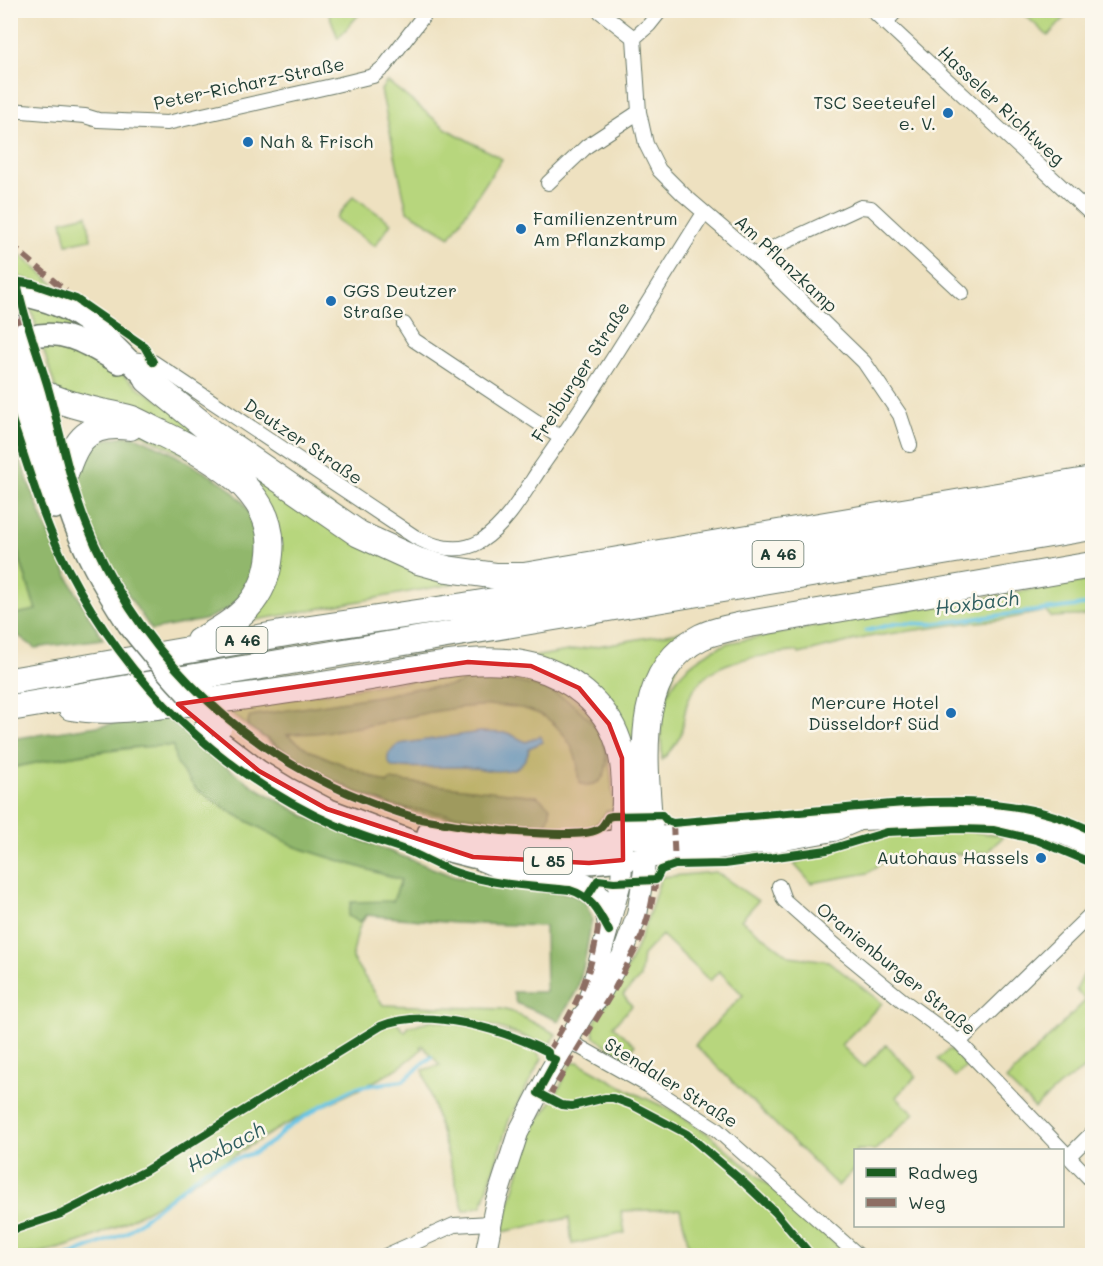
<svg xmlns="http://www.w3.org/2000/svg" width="1103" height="1266" font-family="Mali,sans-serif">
<rect width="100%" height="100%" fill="#fbf7ec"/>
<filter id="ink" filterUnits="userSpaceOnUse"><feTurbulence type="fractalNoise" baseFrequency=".0167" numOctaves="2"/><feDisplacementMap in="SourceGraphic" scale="12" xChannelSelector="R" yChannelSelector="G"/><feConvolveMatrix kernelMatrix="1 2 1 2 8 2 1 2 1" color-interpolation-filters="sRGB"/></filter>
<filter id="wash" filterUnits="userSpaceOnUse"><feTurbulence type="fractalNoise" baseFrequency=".008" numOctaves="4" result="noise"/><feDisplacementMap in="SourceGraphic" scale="24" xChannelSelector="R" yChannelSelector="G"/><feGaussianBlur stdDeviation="1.35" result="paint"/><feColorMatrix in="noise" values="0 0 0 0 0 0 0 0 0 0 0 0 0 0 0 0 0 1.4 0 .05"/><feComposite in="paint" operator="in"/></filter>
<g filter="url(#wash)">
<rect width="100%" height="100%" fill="#eee1c0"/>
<!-- green -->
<path fill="#b7d67d" stroke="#6b8a58" stroke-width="1.5" d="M 328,11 L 362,11 L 338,38 Z
M 1030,11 L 1030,10 L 1071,11 L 1048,36 L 1026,16 Z
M 387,81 L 447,129 L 502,159 L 450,237 L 407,211 L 381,90 Z
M 353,196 L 391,223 L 375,246 L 336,219 Z
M 87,215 L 91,239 L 67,244 L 62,221 Z
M 11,247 L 62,291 L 61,291 L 17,276 L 11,267 Z
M 29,304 L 42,307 L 86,331 L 37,328 Z
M 41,342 L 64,344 L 120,373 L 142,390 L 452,578 L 453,584 L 240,623 L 260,601 L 258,491 L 57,393 Z
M 10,530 L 36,610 L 11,615 L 10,615 Z
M 1092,580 L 1092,615 L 1051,617 L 1046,611 L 1001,620 L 965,623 L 868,637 L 799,654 L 798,651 C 761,657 712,656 691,694 C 684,706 684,721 681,734 C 678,743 668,753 662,760 C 662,747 660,732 661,719 C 665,679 694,657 728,643 L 863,617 Z
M 691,630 L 640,761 L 628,744 L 533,657 Z
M 500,670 C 516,674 535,676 549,683 C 607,713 611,751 613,810 L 606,811 C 594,837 570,828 546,827 C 507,826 471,820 433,815 C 427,814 421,814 415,812 C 345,795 280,753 225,708 L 378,685 Z
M 148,746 L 174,746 L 175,758 L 197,790 L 236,815 L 296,847 L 401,880 L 393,901 C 356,920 361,918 352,958 L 383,1005 L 501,1009 L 513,1012 L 556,1034 L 548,1047 C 495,1022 450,1012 392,1018 L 405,1032 L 408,1027 L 432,1020 L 472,1026 L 506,1034 L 531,1046 L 542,1058 L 509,1120 L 482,1206 L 464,1211 L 423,1070 L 440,1065 L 422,1045 L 420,1047 L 422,1049 C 413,1057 404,1065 393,1071 C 358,1092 319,1106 283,1126 C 202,1170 107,1255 11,1255 L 11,768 L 64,757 Z
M 959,830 L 1004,836 L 987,852 L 887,859 L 868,873 L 811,883 L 794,864 C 807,858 820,852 833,847 C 873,832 918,832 959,830 Z
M 716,872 L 758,901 L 741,920 L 789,956 L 828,961 L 882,1003 L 841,1045 L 864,1067 L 886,1045 L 916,1076 L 896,1097 L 914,1114 L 875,1150 L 856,1150 L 855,1169 L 838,1186 L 695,1045 L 743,995 L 719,971 L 710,981 L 662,935 L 643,955 L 640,978 L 623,995 L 632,1006 L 613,1026 L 635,1045 L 624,1059 L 594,1036 C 589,1021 610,1001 617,988 C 637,953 649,915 661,877 Z
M 1092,958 L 1092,1063 L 1059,1086 L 1035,1108 L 1006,1080 L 1086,1000 L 1076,990 Z
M 948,1050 L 951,1050 L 965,1064 L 966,1067 L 955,1077 L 938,1059 Z
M 573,1062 L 578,1062 L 628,1090 L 675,1112 L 710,1135 L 849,1255 L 691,1255 L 680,1209 L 621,1211 L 625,1233 L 572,1244 L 569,1218 L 502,1232 L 528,1139 L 535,1124 L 548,1107 L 562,1083 L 564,1074 Z"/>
<!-- forest -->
<path fill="#91b76c" stroke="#587a50" stroke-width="1.5" d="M 10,432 C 36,504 61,574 103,639 L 35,648 L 16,634 L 11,635 L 11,615 L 36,610 L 11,530 L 11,518 L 16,511 L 11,494 Z
M 125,436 L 137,437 L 168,451 L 225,484 L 243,502 L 252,519 L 256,533 L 257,574 L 242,596 L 226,610 L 204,620 L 152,630 C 123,590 81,524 76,474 C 93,443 89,441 125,436 Z
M 478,678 C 506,679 535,683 560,696 C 574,703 592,720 600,734 C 610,754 612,791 581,784 C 576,776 579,770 577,762 C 574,749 566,736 556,726 C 516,685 415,717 365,726 C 348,728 331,732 314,733 C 305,734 295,733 287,735 L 311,751 L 387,783 L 390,780 L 537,796 L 550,807 C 550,815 550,820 544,825 L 453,815 L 392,806 L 354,791 L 323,775 L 247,726 L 250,716 L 385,695 L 417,688 L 450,686 Z
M 165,716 L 218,761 L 255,787 L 305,816 L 358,839 L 455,877 L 499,885 L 572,894 L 585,902 L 592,918 L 584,964 L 577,990 L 559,1021 L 516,1003 L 513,992 L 546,992 L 545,926 L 455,923 L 366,915 L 360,922 L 348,916 L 351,902 L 393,901 L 401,880 L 296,847 L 236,815 L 197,790 L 178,766 L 175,758 L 173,746 C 119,745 64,757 11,768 L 11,739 Z"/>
<!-- water -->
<path fill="#67c4e5" stroke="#43808c" stroke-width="1.5" d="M 480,732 L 508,733 L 526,742 L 540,736 L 543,742 L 529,748 C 528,757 522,766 513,769 C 496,774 479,767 462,767 C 439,767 416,768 392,767 C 383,756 390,751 399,744 Z"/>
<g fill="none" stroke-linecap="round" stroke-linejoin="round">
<!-- stream -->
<path stroke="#67c4e5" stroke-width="4" d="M 866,631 L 898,623 L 930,624 L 1092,604
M 68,1256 L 126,1233 L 206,1169 L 256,1152 L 276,1139 L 283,1131 L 319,1107 L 357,1087 L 403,1081 L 431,1057"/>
</g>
</g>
<g filter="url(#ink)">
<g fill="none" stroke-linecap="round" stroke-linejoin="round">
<defs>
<path id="street" d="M 598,10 L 634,38 L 639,112 L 646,144 L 659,170 L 684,195 L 755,256 L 864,362 L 900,415 L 910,445
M 872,10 L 1092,215
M 885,23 L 897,10
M 634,38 L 649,25 L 661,10
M 10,110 L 85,116 L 98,120 L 167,123 L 336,85 L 373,76 L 384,67 L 428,10
M 548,183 L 587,146 L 639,112
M 755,256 L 861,207 L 871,208 L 962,293
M 404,324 L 414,340 L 561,438
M 125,358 L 153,362 L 415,537 C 436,548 460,554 481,541 C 507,524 524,493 541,467 C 599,385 650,298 704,213
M 779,886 L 784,900 L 836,946 L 902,1000 L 959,1042 L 1092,1181
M 569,1041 L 649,1086 L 716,1129 L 859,1256
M 959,1042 L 1092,913
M 1069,1156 L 1092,1133
M 385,1256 L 454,1225 L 491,1223"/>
<path id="secondary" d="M 638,839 L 834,819 C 862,822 889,818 917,816 C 976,812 1040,818 1092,848
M 480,860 C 492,865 506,872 519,875 C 547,881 584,869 601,898 C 606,905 606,917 608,925
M 588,1001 L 621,882 L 623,846
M 485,1256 L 496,1201 L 518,1133 L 550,1071 L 583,1015 L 597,1000 L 622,956 L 637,915 L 646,858 L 779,841 L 834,831 L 855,822"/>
<path id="primary" d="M 10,292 C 26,296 42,299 56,305 C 93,319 121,353 148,380
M 10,322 C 39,382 48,444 68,506 C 82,549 104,587 128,624
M 10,349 C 16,342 23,339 30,337 C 64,327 91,347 119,363
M 10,381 L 55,508
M 204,729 L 259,771 L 287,788 L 327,809 L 414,842 L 473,857 L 589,863 L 646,858 L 650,837
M 428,833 C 471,841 514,847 558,846 C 580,845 602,842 623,840"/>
<path id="highway" d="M 10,371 C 35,395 67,404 101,412 C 111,414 122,416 132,419 C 142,423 151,429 161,433 C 208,456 277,490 270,554 C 266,600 238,621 199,641
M 148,380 L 214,434 L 359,534 L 418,561 L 447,569 L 497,576 L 524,576 L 1092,480
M 62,484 C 73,445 84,420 130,427
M 10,681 L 310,629 L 464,606 L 1092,502
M 71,707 C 104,713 133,708 166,705 C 239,699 311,687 383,675 C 429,667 485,654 532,666 C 569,676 605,703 618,741 C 628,769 625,811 623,840
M 10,708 L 1092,527
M 650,837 C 647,772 628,673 701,637 C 716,630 733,627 749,624 L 1092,565"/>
</defs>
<!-- street casing -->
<use href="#street" stroke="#677665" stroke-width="16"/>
<!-- secondary casing -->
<use href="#secondary" stroke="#677665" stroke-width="22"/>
<!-- primary casing -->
<use href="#primary" stroke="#677665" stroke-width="24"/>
<!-- highway casing -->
<use href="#highway" stroke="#677665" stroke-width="28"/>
<!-- street -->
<use href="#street" stroke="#fff" stroke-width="14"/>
<!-- secondary -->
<use href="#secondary" stroke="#fff" stroke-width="20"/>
<!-- primary -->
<use href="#primary" stroke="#fff" stroke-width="21"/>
<!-- highway -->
<use href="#highway" stroke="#fff" stroke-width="26"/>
<defs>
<path id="primary-bridge" d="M 128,624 C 157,661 186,695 221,727"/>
</defs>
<!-- primary-bridge casing -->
<use href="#primary-bridge" stroke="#677665" stroke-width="24" stroke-linecap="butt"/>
<!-- primary-bridge -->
<use href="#primary-bridge" stroke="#fff" stroke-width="21"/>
<!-- quiet -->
<path stroke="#8d6e63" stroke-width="6" stroke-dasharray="12 6" stroke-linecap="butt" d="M 10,244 L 66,291
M 10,324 L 26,318
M 673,823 L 675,865
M 548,1052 C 568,1019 586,988 594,950 C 596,939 599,929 598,918
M 548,1098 L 615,988 L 636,948 L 642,936 L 651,906 L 656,880"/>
<defs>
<path id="cycleway" d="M 10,275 L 18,287 C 25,322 39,356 49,391 C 61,435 69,480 86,523 C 133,643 230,742 348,793 C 372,803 396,813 421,819 C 448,824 475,828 502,831 C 521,832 581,838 597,830 C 603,828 605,822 608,817 L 612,816 L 662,815 L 667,821 L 673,823
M 15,281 L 33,284 L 76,299 L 144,346 L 153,362
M 10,414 C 28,465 42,519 67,567 C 128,684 219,774 340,827 C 362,837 386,843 408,851 C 425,858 441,868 458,873 C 494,885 533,886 570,890 C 591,896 599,912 609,931
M 673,823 C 727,818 782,813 837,809 C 922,801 1013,791 1092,831
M 587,897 L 598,880 L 614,882 L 656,880 L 661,870 L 675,865 L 725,864 L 827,850 L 887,832 L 960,829 L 993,830 L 1037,840 L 1092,863
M 10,1231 L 61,1214 L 145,1171 L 381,1026 C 427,1006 504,1030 548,1052 L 548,1056 L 556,1060 L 538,1093 L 561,1105 L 572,1106 L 605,1098 L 613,1098 L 632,1105 L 687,1134 L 740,1179 L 775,1212 L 812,1256"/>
</defs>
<!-- cycleway casing -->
<use href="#cycleway" stroke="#fbf7ec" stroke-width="11"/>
<!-- cycleway -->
<use href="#cycleway" stroke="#1b5e20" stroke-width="8"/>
</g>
</g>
<!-- marked area -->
<path fill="#d62828" fill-opacity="0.2" stroke="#d62828" stroke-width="4.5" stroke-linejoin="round" d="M 468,662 L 531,666 L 579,688 L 609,724 L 622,758 L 623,860 L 589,863 L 473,857 L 327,809 L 259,771 L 178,704 Z"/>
<!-- markers -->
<g fill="#1f6fb2" stroke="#fbf7ec" stroke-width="2">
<circle cx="948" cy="113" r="6"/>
<circle cx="248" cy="142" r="6"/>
<circle cx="521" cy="229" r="6"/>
<circle cx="331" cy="301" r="6"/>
<circle cx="951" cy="713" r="6"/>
<circle cx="1041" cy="858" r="6"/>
</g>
<g text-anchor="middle" stroke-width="5" stroke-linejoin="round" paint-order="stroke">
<!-- shield labels -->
<g fill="#fbf7ec" stroke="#61756b" stroke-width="1.5">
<rect x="752.5" y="541" width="51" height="26" rx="4.5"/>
<rect x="216.5" y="627" width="51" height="26" rx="4.5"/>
<rect x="524" y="848" width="48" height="26" rx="4.5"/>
</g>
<g font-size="16" font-weight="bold" fill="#1f3d34">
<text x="778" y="560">A 46</text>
<text x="242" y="646">A 46</text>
<text x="548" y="867">L 85</text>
</g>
<!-- street labels -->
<g font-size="18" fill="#1f3d34" stroke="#fbf7ec">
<text transform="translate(249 84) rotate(-12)" y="6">Peter-Richarz-Straße</text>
<text transform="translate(1001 106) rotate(43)" y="6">Hasseler Richtweg</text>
<text transform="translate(786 264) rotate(43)" y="6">Am Pflanzkamp</text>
<text transform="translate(581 372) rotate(-57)" y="6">Freiburger Straße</text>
<text transform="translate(303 442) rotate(34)" y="6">Deutzer Straße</text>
<text transform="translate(896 969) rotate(39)" y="6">Oranienburger Straße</text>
<text transform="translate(671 1083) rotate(32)" y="6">Stendaler Straße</text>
</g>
<!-- poi labels -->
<g font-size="18" fill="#1f3d34" stroke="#fbf7ec" text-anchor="end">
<text x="936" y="109">TSC Seeteufel<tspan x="936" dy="21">e. V.</tspan></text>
<text x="260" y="148" text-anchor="start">Nah &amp; Frisch</text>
<text x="533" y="225" text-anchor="start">Familienzentrum<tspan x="533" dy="21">Am Pflanzkamp</tspan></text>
<text x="343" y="297" text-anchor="start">GGS Deutzer<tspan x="343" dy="21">Straße</tspan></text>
<text x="939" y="709">Mercure Hotel<tspan x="939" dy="21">Düsseldorf Süd</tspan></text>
<text x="1029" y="864">Autohaus Hassels</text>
</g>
<!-- water labels -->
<g font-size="20" font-style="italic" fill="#315f60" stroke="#fbf7ec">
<text transform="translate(977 603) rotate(-7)" y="7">Hoxbach</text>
<text transform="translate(226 1147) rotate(-28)" y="7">Hoxbach</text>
</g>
</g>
<!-- margin -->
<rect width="1103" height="1266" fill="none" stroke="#fbf7ec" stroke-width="36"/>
<!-- legend -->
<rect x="854" y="1149" width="210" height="78" fill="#fbf7ec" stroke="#a3ada2" stroke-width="1.5"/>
<rect x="866" y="1168" width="30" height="9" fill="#1b5e20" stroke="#a3ada2" stroke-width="1.5"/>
<text x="908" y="1179" font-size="18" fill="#1f3d34">Radweg</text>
<rect x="866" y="1198" width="30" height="9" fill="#8d6e63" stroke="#a3ada2" stroke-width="1.5"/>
<text x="908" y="1209" font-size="18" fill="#1f3d34">Weg</text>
</svg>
